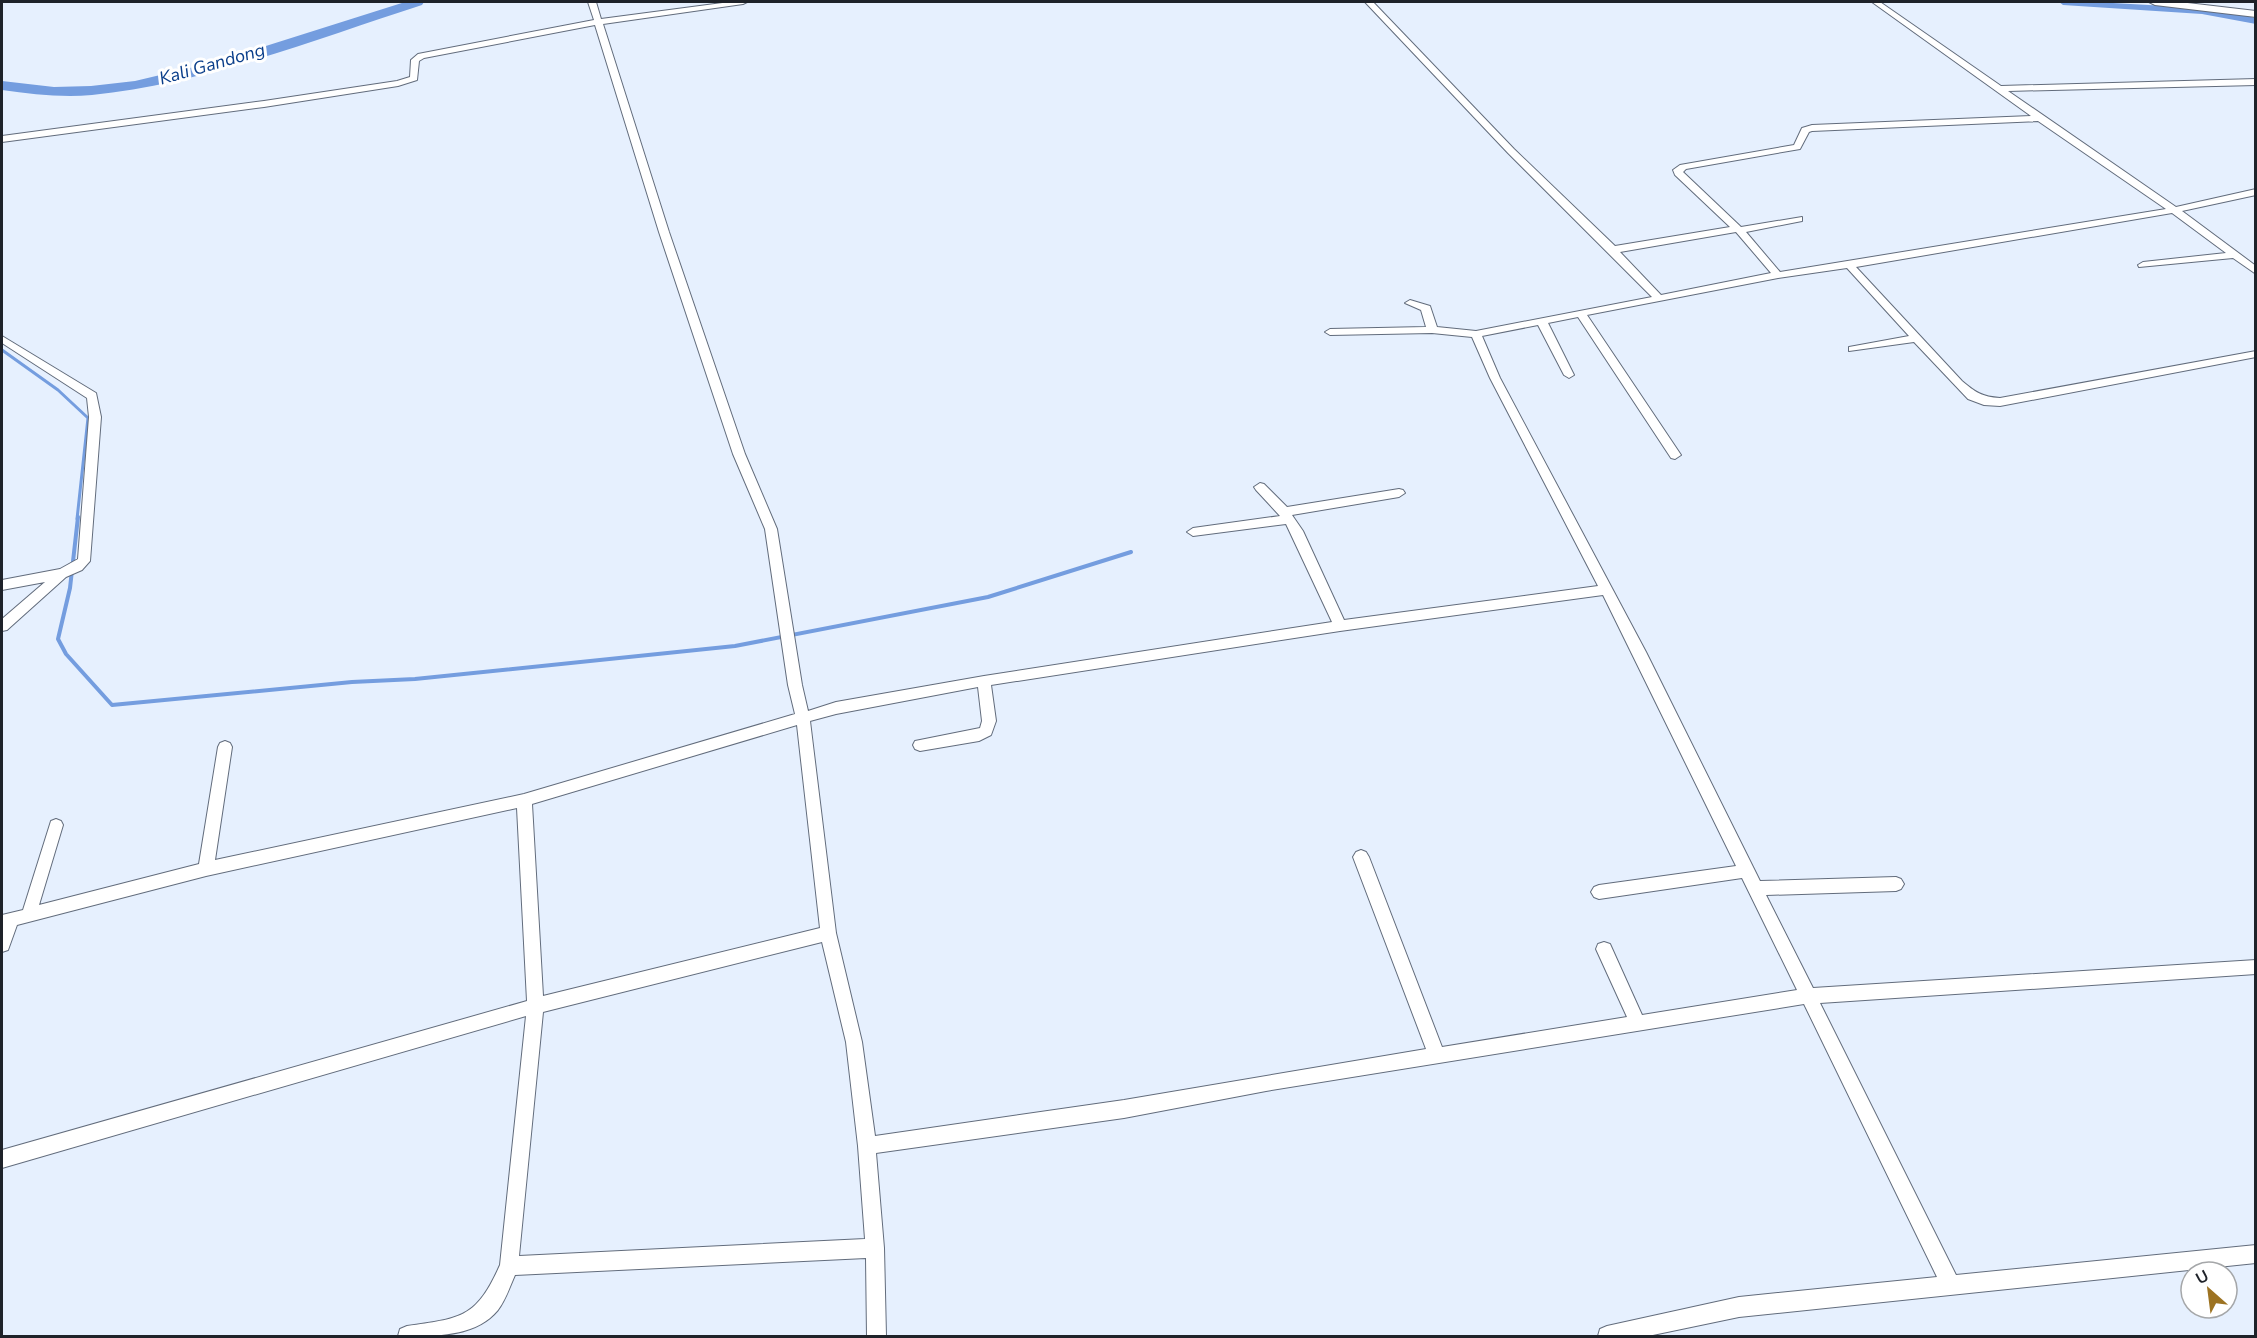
<svg xmlns="http://www.w3.org/2000/svg" width="2257" height="1338" font-family="'Nunito Sans',sans-serif">
<rect width="100%" height="100%" fill="#e6f0fe"/>
<g fill="none" stroke-linecap="round" stroke-linejoin="round">
<!-- stream-far1 -->
<path stroke="#749ddf" stroke-width="3" d="M 2,350 L 58,390 L 88,418 L 77,519"/>
<!-- stream -->
<path stroke="#749ddf" stroke-width="4" d="M 78,517 L 70,588 L 58,639 L 66,654 L 112,705 L 352,682 L 415,679 L 735,646 L 988,597 L 1131,552"/>
<!-- canal -->
<path fill="#749ddf" fill-rule="evenodd" d="M 2059,2 L 2095,2 L 2202,8 L 2256,18 L 2256,24 L 2202,14 L 2063,5 Z"/>
<!-- river -->
<path fill="#749ddf" fill-rule="evenodd" d="M 405,2 L 424,2 L 422,5 C 316,39 203,84 92,95 C 62,98 32,94 2,90 L 2,81 L 54,87 L 91,86 L 135,81 L 215,62 Z"/>
<defs>
<path id="street" d="M 588,2 L 596,2 L 601,19 L 730,2 L 747,2 L 743,4 L 603,24 L 669,232 L 745,454 L 777,529 L 802,685 L 808,711 L 836,702 L 984,676 L 1332,622 L 1286,524 L 1193,536 L 1187,532 L 1193,528 L 1280,516 L 1256,490 L 1254,487 L 1260,483 L 1264,484 L 1287,507 L 1399,489 L 1403,490 L 1405,493 L 1399,497 L 1292,515 L 1303,531 L 1344,620 L 1598,586 L 1490,378 L 1472,337 L 1432,333 L 1330,335 L 1325,332 L 1330,329 L 1426,327 L 1421,310 L 1405,303 L 1410,300 L 1430,306 L 1437,327 L 1476,331 L 1652,297 L 1508,153 L 1365,2 L 1373,2 L 1514,149 L 1615,246 L 1730,227 L 1675,175 L 1673,170 L 1680,165 L 1794,145 L 1802,128 L 1812,125 L 2031,116 L 1872,2 L 1880,2 L 2001,86 L 2256,79 L 2256,85 L 2008,91 L 2176,207 L 2256,189 L 2256,195 L 2182,211 L 2256,266 L 2256,274 L 2233,258 L 2139,267 L 2138,265 L 2143,262 L 2226,253 L 2172,213 L 1856,267 L 1962,381 C 1975,392 1982,397 2000,398 L 2256,351 L 2256,357 L 2000,406 L 1984,405 L 1968,399 L 1914,342 L 1849,351 L 1849,347 L 1909,336 L 1847,268 L 1778,278 L 1587,315 L 1681,455 L 1675,459 L 1671,458 L 1578,317 L 1548,323 L 1574,375 L 1569,378 L 1564,375 L 1538,325 L 1482,336 L 1500,378 L 1646,652 L 1760,881 L 1896,877 L 1901,879 L 1904,884 L 1901,889 L 1896,891 L 1766,895 L 1813,988 L 2256,960 L 2256,974 L 1820,1003 L 1956,1275 L 2256,1245 L 2256,1263 L 1739,1317 L 1648,1336 L 1598,1336 L 1600,1329 L 1607,1326 L 1739,1297 L 1937,1277 L 1804,1004 L 1266,1091 L 1124,1118 L 876,1153 L 884,1248 L 886,1336 L 867,1336 L 866,1258 L 515,1275 C 510,1286 506,1299 498,1310 C 475,1338 433,1336 398,1336 L 400,1329 L 407,1326 C 461,1318 476,1319 500,1265 L 526,1016 L 2,1168 L 2,1150 L 527,1001 L 517,808 L 206,876 L 17,925 L 8,950 L 2,952 L 2,915 L 23,910 L 51,821 L 56,819 L 61,821 L 63,825 L 39,905 L 199,864 L 218,747 L 220,743 L 225,741 L 230,743 L 232,747 L 215,860 L 524,794 L 795,714 L 788,685 L 765,529 L 733,454 L 659,232 L 595,25 L 424,58 L 419,61 L 417,80 L 398,86 L 264,107 L 2,142 L 2,136 L 264,101 L 397,81 L 410,77 L 411,60 L 418,54 L 594,20 ZM 2038,121 L 2166,209 L 1780,272 L 1746,232 L 1802,221 L 1802,217 L 1741,227 L 1683,172 L 1686,169 L 1800,149 L 1809,132 L 1812,131 ZM 1736,232 L 1771,273 L 1661,295 L 1620,252 ZM 1603,595 L 1736,866 L 1599,885 L 1594,887 L 1591,892 L 1594,897 L 1599,899 L 1742,878 L 1797,990 L 1642,1015 L 1610,944 L 1604,942 L 1598,944 L 1596,949 L 1627,1017 L 1442,1047 L 1369,857 L 1366,852 L 1361,850 L 1356,852 L 1353,857 L 1426,1049 L 1124,1100 L 875,1136 L 862,1042 L 836,933 L 810,721 L 836,714 L 978,687 L 982,721 L 980,728 L 915,741 L 913,745 L 915,749 L 920,751 L 979,741 L 991,735 L 996,721 L 991,685 L 1340,631 ZM 797,725 L 820,928 L 543,996 L 532,804 ZM 822,942 L 846,1042 L 858,1146 L 865,1239 L 519,1256 L 543,1012 Z
M 2,336 L 96,393 L 101,417 L 90,561 L 82,570 L 66,577 L 7,630 L 2,631 L 2,619 L 45,582 L 2,590 L 2,580 L 60,569 L 78,559 L 89,417 L 87,398 L 2,343 Z"/>
<path id="secondary" d="M 2149,2 L 2179,2 L 2256,11 L 2256,17 L 2155,5 Z"/>
</defs>
<!-- street casing -->
<use href="#street" stroke="#626c7c" stroke-width="2"/>
<!-- secondary casing -->
<use href="#secondary" stroke="#626c7c" stroke-width="2"/>
<!-- street -->
<use href="#street" fill="#fff" fill-rule="evenodd"/>
<!-- secondary -->
<use href="#secondary" fill="#fff" fill-rule="evenodd"/>
</g>
<g text-anchor="middle" stroke-width="6" stroke-linejoin="round" paint-order="stroke">
<!-- far-water labels -->
<g font-size="18" font-style="italic" fill="#0a3e8a" stroke="#fff">
<text transform="translate(212 64) rotate(-16)" y="6">Kali Gandong</text>
</g>
</g>
<!-- border -->
<rect width="2257" height="1338" fill="none" stroke="#1e2229" stroke-width="6"/>
<!-- north arrow -->
<g transform="translate(2209 1290) rotate(332)"><circle r="28" fill="#ffffff" stroke="#a5a7a9" stroke-width="1.5"/>
<path d="M0-4.5L10 22L0 15L-10 22Z" fill="#9d7322"/>
<text y="-9" font-size="16" font-weight="bold" text-anchor="middle" fill="#1e2229">U</text>
</g>
</svg>
